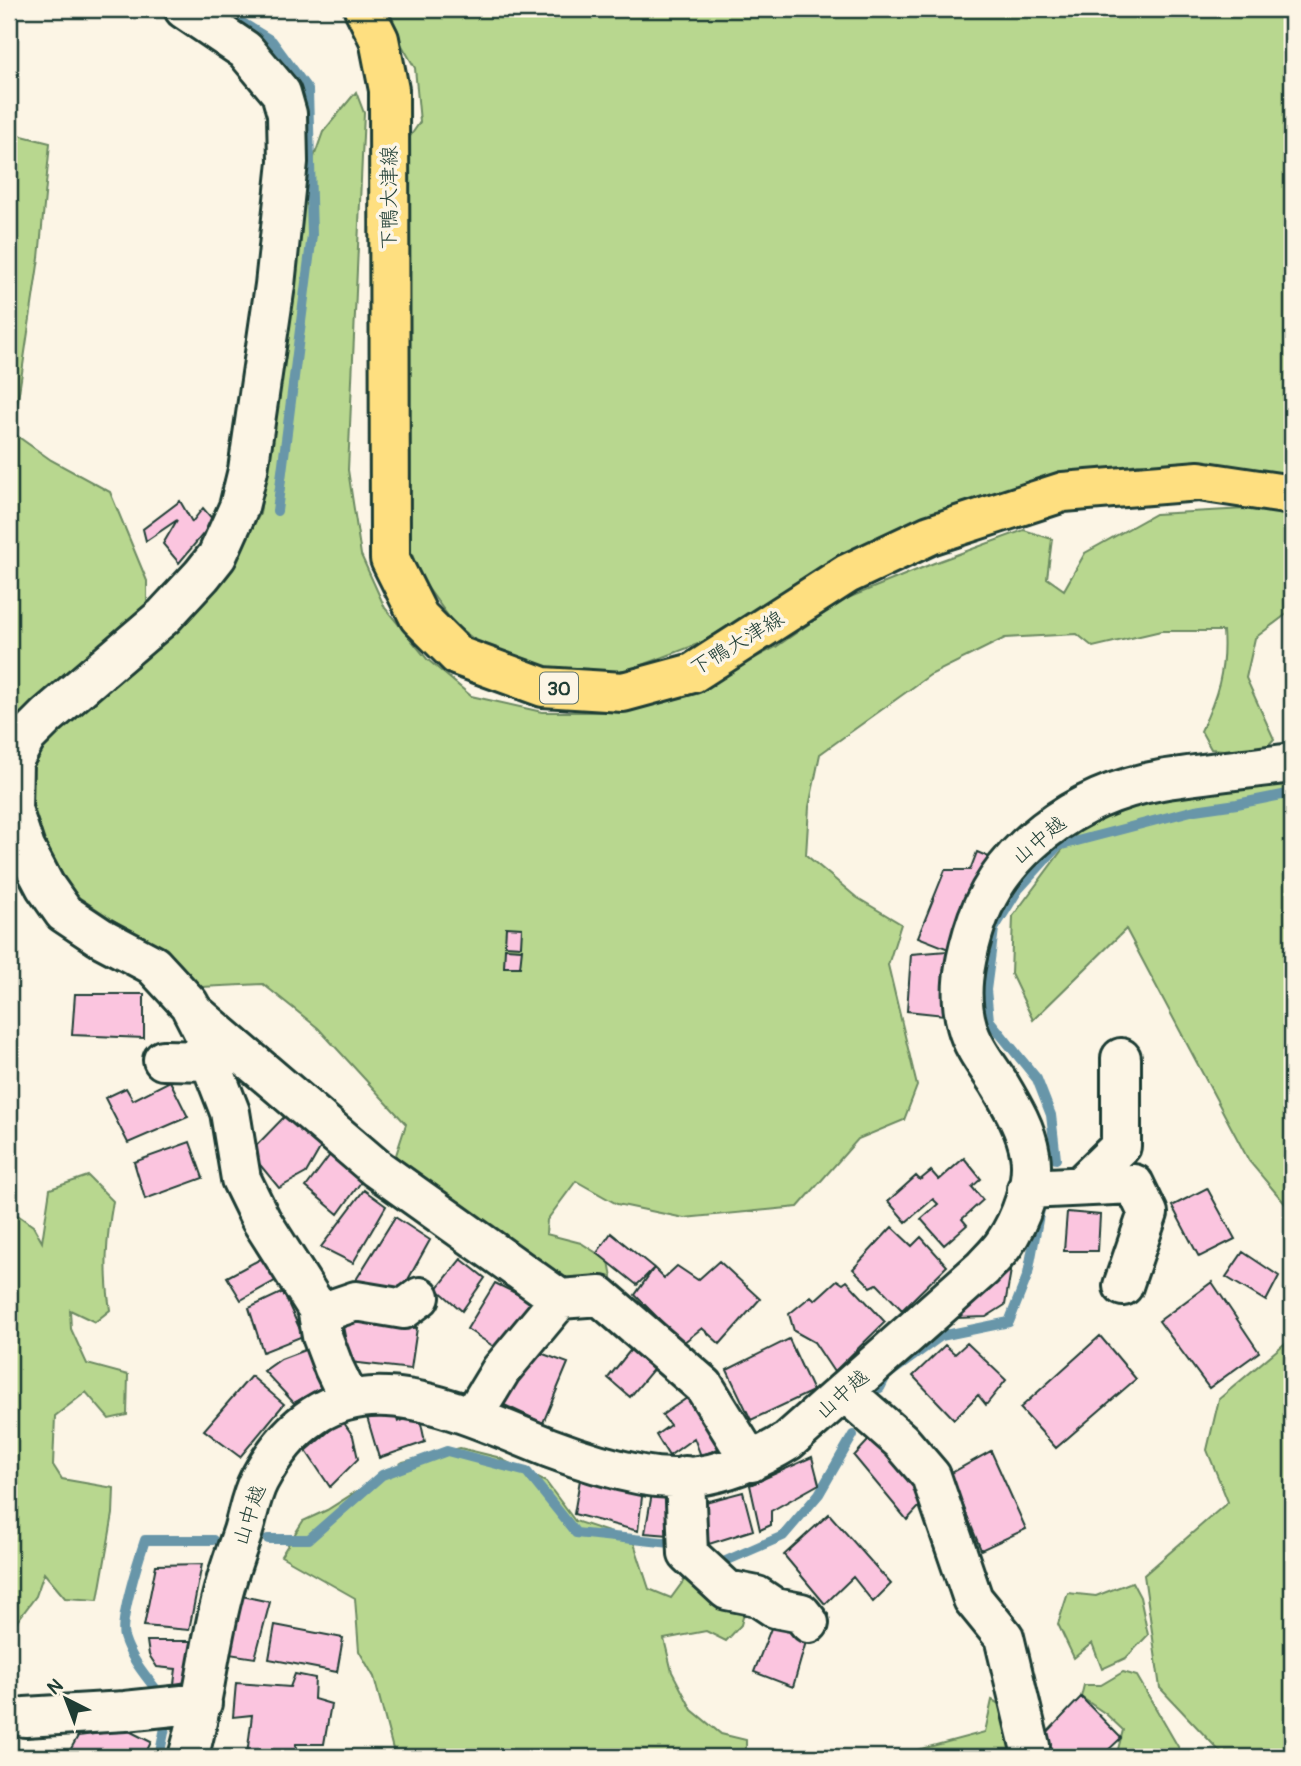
<svg xmlns="http://www.w3.org/2000/svg" width="1301" height="1766" font-family="Pangolin,'Klee One',sans-serif">
<rect width="100%" height="100%" fill="#fcf5e5"/>
<filter id="ink" filterUnits="userSpaceOnUse"><feTurbulence type="fractalNoise" baseFrequency=".0143" numOctaves="2"/><feDisplacementMap in="SourceGraphic" scale="14" xChannelSelector="R" yChannelSelector="G"/><feConvolveMatrix kernelMatrix="1 2 1 2 8 2 1 2 1" color-interpolation-filters="sRGB"/></filter>
<g filter="url(#ink)">
<!-- green -->
<path fill="#b8d78f" stroke="#6c8a62" stroke-width="2" d="M 381,9 L 1292,9 L 1292,481 L 1138,464 L 1063,475 L 882,536 L 698,644 L 632,669 L 552,679 L 500,659 L 454,624 L 422,580 L 396,513 L 398,154 L 420,122 L 415,68 Z
M 356,92 L 364,113 L 348,470 L 361,555 L 385,608 L 427,659 L 471,696 L 542,712 L 623,712 L 685,694 L 776,647 L 843,600 L 934,563 L 1024,530 L 1052,539 L 1047,578 L 1064,590 L 1085,553 L 1155,514 L 1264,508 L 1292,511 L 1292,610 L 1255,638 L 1246,678 L 1274,739 L 1261,753 L 1211,749 L 1201,731 C 1217,697 1226,670 1223,631 L 1161,631 L 1093,647 L 1077,634 L 1005,638 L 930,675 L 820,754 L 809,807 L 806,855 L 856,897 L 901,924 L 888,965 L 917,1086 L 904,1120 L 858,1139 L 798,1207 L 684,1218 L 617,1204 L 576,1181 L 547,1220 L 546,1234 L 581,1243 L 609,1261 L 619,1315 L 386,1186 L 406,1124 L 318,1028 L 263,984 L 201,987 L 127,929 L 74,894 L 35,829 L 22,763 L 208,591 L 248,535 L 260,514 L 298,202 L 323,132 Z
M 9,96 L 13,102 L 14,134 L 50,143 L 39,258 L 13,433 L 51,460 L 110,492 L 147,581 L 147,608 L 9,723 Z
M 1292,782 L 1292,1212 L 1249,1161 L 1126,929 L 1033,1020 L 1011,974 L 1013,916 L 1062,850 L 1092,817 L 1177,790 Z
M 88,1176 L 113,1201 C 106,1240 104,1271 110,1310 L 95,1322 L 70,1310 L 71,1329 L 87,1364 L 128,1375 L 127,1415 L 109,1419 L 86,1392 L 55,1416 L 53,1465 L 62,1479 L 114,1488 L 113,1514 L 98,1600 L 65,1598 L 44,1573 L 36,1596 L 9,1632 L 9,1209 L 33,1226 L 42,1242 L 50,1189 Z
M 1284,1344 L 1292,1352 L 1292,1757 L 1225,1757 L 1160,1688 L 1144,1575 L 1228,1502 L 1207,1450 L 1219,1399 Z
M 460,1448 L 497,1457 L 546,1482 L 575,1521 L 633,1540 L 649,1589 L 671,1598 L 685,1579 L 705,1576 L 747,1601 L 741,1625 L 726,1641 L 706,1631 L 664,1639 L 672,1672 L 692,1710 L 721,1734 L 746,1740 L 746,1757 L 395,1757 L 374,1677 L 359,1651 L 355,1598 L 281,1556 L 303,1521 L 327,1510 L 403,1462 Z
M 1132,1582 L 1140,1597 L 1148,1635 L 1126,1658 L 1102,1669 L 1092,1643 L 1074,1658 L 1058,1624 L 1068,1593 L 1096,1596 Z
M 1123,1672 L 1137,1676 L 1184,1757 L 1116,1757 L 1123,1730 L 1106,1714 L 1081,1697 L 1084,1685 L 1101,1685 Z
M 992,1700 L 1023,1717 L 1026,1757 L 891,1757 L 985,1732 Z"/>
<g fill="none" stroke-linecap="round" stroke-linejoin="round">
<!-- stream -->
<path stroke="#6896a9" stroke-width="10" d="M 145,9 L 176,9
M 220,9 L 272,41 L 308,90 L 312,235 L 277,511
M 1056,1159 L 1051,1115 L 1037,1079 L 989,1020 L 986,990 L 994,929 L 1018,890 L 1058,846 L 1195,810 L 1237,804 L 1292,793
M 880,1388 L 886,1376 L 941,1336 L 1009,1322 L 1028,1274 L 1040,1209
M 268,1539 L 309,1539 L 382,1475 L 447,1451 L 527,1472 L 576,1533 L 671,1543
M 715,1559 L 721,1563 L 783,1536 L 819,1494 L 853,1435
M 162,1697 C 148,1679 131,1660 124,1637 C 119,1621 139,1558 145,1540 L 213,1540
M 159,1757 L 168,1713"/>
</g>
<!-- building -->
<path fill="#fbc5df" stroke="#1f3d34" stroke-width="2" d="M 180,501 L 192,522 L 203,508 L 214,521 L 179,563 L 163,544 L 177,520 L 146,541 L 143,529 Z
M 977,852 L 989,857 L 951,950 L 918,937 L 945,870 L 970,870 Z
M 9,893 L 16,939 L 9,940 Z
M 506,927 L 522,928 L 521,946 L 505,945 Z
M 505,948 L 522,949 L 520,967 L 504,967 Z
M 947,951 L 944,1015 L 907,1011 L 911,954 Z
M 75,994 L 144,994 L 144,1038 L 72,1035 Z
M 170,1081 L 188,1117 L 128,1143 L 105,1098 L 126,1088 L 133,1100 Z
M 286,1115 L 322,1145 L 306,1173 L 279,1188 L 256,1160 L 252,1150 Z
M 190,1142 L 203,1178 L 145,1199 L 134,1162 Z
M 333,1151 L 348,1164 L 346,1169 L 361,1182 L 338,1214 L 306,1187 Z
M 964,1158 L 981,1179 L 972,1187 L 983,1200 L 962,1219 L 967,1225 L 944,1245 L 921,1219 L 938,1204 L 933,1199 L 906,1222 L 888,1201 L 916,1176 L 920,1180 L 931,1171 L 939,1180 Z
M 1207,1188 L 1235,1239 L 1199,1257 L 1172,1206 Z
M 364,1190 L 386,1206 L 353,1263 L 321,1247 Z
M 1067,1212 L 1100,1215 L 1098,1251 L 1064,1251 Z
M 395,1217 L 430,1240 L 400,1294 L 349,1291 Z
M 892,1227 L 912,1246 L 921,1237 L 947,1266 L 902,1310 L 877,1284 L 871,1287 L 853,1269 Z
M 611,1233 L 654,1268 L 637,1285 L 597,1253 Z
M 1243,1252 L 1279,1276 L 1266,1301 L 1226,1277 Z
M 270,1254 L 280,1278 L 241,1300 L 227,1277 Z
M 461,1259 L 485,1278 L 462,1311 L 437,1289 Z
M 719,1261 L 760,1299 L 720,1344 L 702,1328 L 683,1343 L 635,1295 L 654,1268 L 664,1278 L 677,1266 L 698,1280 Z
M 1011,1270 L 1005,1305 L 986,1317 L 957,1318 Z
M 837,1280 L 843,1284 L 847,1281 L 885,1322 L 834,1372 L 814,1342 L 794,1331 L 789,1314 L 811,1296 L 815,1300 Z
M 1212,1282 L 1259,1352 L 1209,1388 L 1159,1321 Z
M 495,1283 L 533,1302 L 499,1350 L 467,1329 Z
M 283,1292 L 303,1336 L 263,1352 L 249,1308 Z
M 388,1316 L 388,1326 L 417,1328 L 411,1369 L 350,1362 L 342,1321 Z
M 1100,1336 L 1136,1379 L 1056,1448 L 1020,1408 Z
M 789,1339 L 813,1391 L 751,1420 L 727,1370 Z
M 967,1343 L 1006,1380 L 986,1405 L 978,1395 L 954,1419 L 913,1376 L 945,1345 L 955,1354 Z
M 633,1347 L 656,1366 L 630,1397 L 608,1378 Z
M 310,1348 L 325,1386 L 294,1403 L 264,1371 L 281,1359 Z
M 535,1351 L 568,1363 L 543,1423 L 498,1402 Z
M 251,1376 L 284,1404 L 240,1457 L 204,1430 Z
M 690,1396 L 725,1446 L 701,1456 L 694,1438 L 669,1456 L 656,1435 L 670,1425 L 662,1415 Z
M 395,1413 L 398,1422 L 419,1414 L 425,1442 L 379,1458 L 367,1417 Z
M 342,1420 L 353,1436 L 358,1459 L 330,1487 L 306,1451 Z
M 878,1430 L 931,1494 L 907,1520 L 854,1456 Z
M 991,1451 L 1026,1529 L 981,1550 L 950,1474 Z
M 812,1457 L 819,1484 L 771,1511 L 771,1525 L 760,1530 L 750,1485 Z
M 581,1474 L 643,1488 L 638,1531 L 574,1514 Z
M 681,1492 L 682,1536 L 645,1533 L 652,1493 Z
M 743,1492 L 753,1530 L 709,1544 L 698,1504 Z
M 829,1514 L 891,1584 L 873,1602 L 853,1577 L 825,1604 L 784,1555 Z
M 202,1564 L 189,1630 L 144,1626 L 156,1565 Z
M 242,1596 L 270,1602 L 255,1658 L 229,1654 Z
M 775,1618 L 809,1631 L 793,1687 L 754,1672 Z
M 275,1625 L 343,1638 L 337,1672 L 269,1659 Z
M 147,1641 L 195,1641 L 187,1682 L 174,1684 L 176,1669 L 157,1667 L 149,1655 Z
M 295,1674 L 315,1678 L 314,1699 L 331,1704 L 324,1744 L 296,1744 L 295,1757 L 247,1755 L 252,1715 L 233,1717 L 236,1683 L 290,1687 Z
M 1081,1697 L 1121,1738 L 1105,1753 L 1111,1757 L 1061,1757 L 1041,1739 Z
M 127,1730 L 151,1742 L 144,1757 L 67,1756 L 78,1736 Z"/>
<g fill="none" stroke-linecap="round" stroke-linejoin="round">
<defs>
<path id="minor" d="M 184,9 L 245,50 L 281,93 L 287,114 L 288,162 L 275,285 L 248,470 L 239,507 L 217,556 L 202,575 L 164,616 L 47,716 L 27,736 L 13,761 L 12,809 L 25,848 L 45,886 L 64,913 L 100,937 L 153,965 L 189,1004 L 204,1033 L 214,1071 L 230,1112 L 241,1179 L 261,1220 L 317,1308 L 322,1336 L 334,1368 L 349,1399
M 196,1014 L 376,1168 L 560,1299 L 600,1296 L 704,1386 L 751,1462
M 163,1060 L 212,1061
M 1080,1186 L 1121,1146 L 1121,1058
M 1027,1189 L 1134,1184 L 1148,1213 L 1123,1286
M 318,1314 L 356,1301 L 404,1309 L 420,1297
M 845,1392 L 901,1441 L 931,1476 L 973,1599 L 1004,1637 L 1030,1746
M 473,1416 L 501,1370 L 560,1299
M 685,1476 L 688,1554 L 727,1590 L 757,1596 L 775,1608 L 801,1613 L 809,1623
M 25,1717 L 125,1711 L 202,1703
M 188,1757 C 205,1701 209,1642 225,1586 C 230,1567 237,1549 243,1531 C 248,1514 251,1495 259,1480 C 331,1345 442,1405 550,1448 C 579,1459 611,1469 642,1475 C 694,1485 744,1468 788,1441 L 983,1268 C 990,1260 998,1253 1004,1244 C 1020,1221 1035,1182 1030,1154 C 1026,1128 1011,1104 998,1082 C 987,1065 972,1046 967,1026 C 958,994 964,964 973,933 C 997,849 1077,795 1161,780 C 1204,773 1248,769 1292,763"/>
<path id="major" d="M 364,9 L 379,39 L 389,90 L 390,559 L 419,617 L 458,656 L 543,687 L 623,692 L 693,673 L 847,574 L 930,535 L 1063,492 L 1199,481 L 1292,495"/>
</defs>
<!-- minor casing -->
<use href="#minor" stroke="#1f3d34" stroke-width="44"/>
<!-- major casing -->
<use href="#major" stroke="#1f3d34" stroke-width="44"/>
<!-- minor -->
<use href="#minor" stroke="#fcf5e5" stroke-width="38"/>
<!-- major -->
<use href="#major" stroke="#fedf80" stroke-width="38"/>
</g>
</g>
<g text-anchor="middle" stroke-width="7" stroke-linejoin="round" paint-order="stroke">
<!-- shield labels -->
<rect fill="#fcf5e5" stroke="#617469" stroke-width="2" x="540" y="672.5" width="38" height="31" rx="5"/>
<g font-size="19" font-weight="bold" fill="#1f3d34">
<text x="559" y="695">30</text>
</g>
<!-- street labels -->
<g font-size="21" fill="#1f3d34" stroke="#fcf5e5">
<text transform="translate(389 198) rotate(-90)" y="7">下鴨大津線</text>
<text transform="translate(737 643) rotate(-31)" y="7">下鴨大津線</text>
<text transform="translate(1039 840) rotate(-40)" y="7">山中越</text>
<text transform="translate(842 1394) rotate(-42)" y="7">山中越</text>
<text transform="translate(249 1515) rotate(-72)" y="7">山中越</text>
</g>
</g>
<!-- margin -->
<rect width="1301" height="1766" fill="none" stroke="#fcf5e5" stroke-width="35"/>
<rect x="18" y="18" width="1266" height="1731" fill="none" stroke="#1f3d34" stroke-width="2.5" filter="url(#ink)"/>
<!-- north arrow -->
<g transform="translate(66 1699) rotate(318)" stroke="#fcf5e5" stroke-width="5" paint-order="stroke">
<path d="M0-5L12 26L0 18L-12 26Z" fill="#1f3d34"/>
<text y="-10" font-size="19" font-weight="bold" text-anchor="middle" fill="#1f3d34">N</text>
</g>
</svg>
